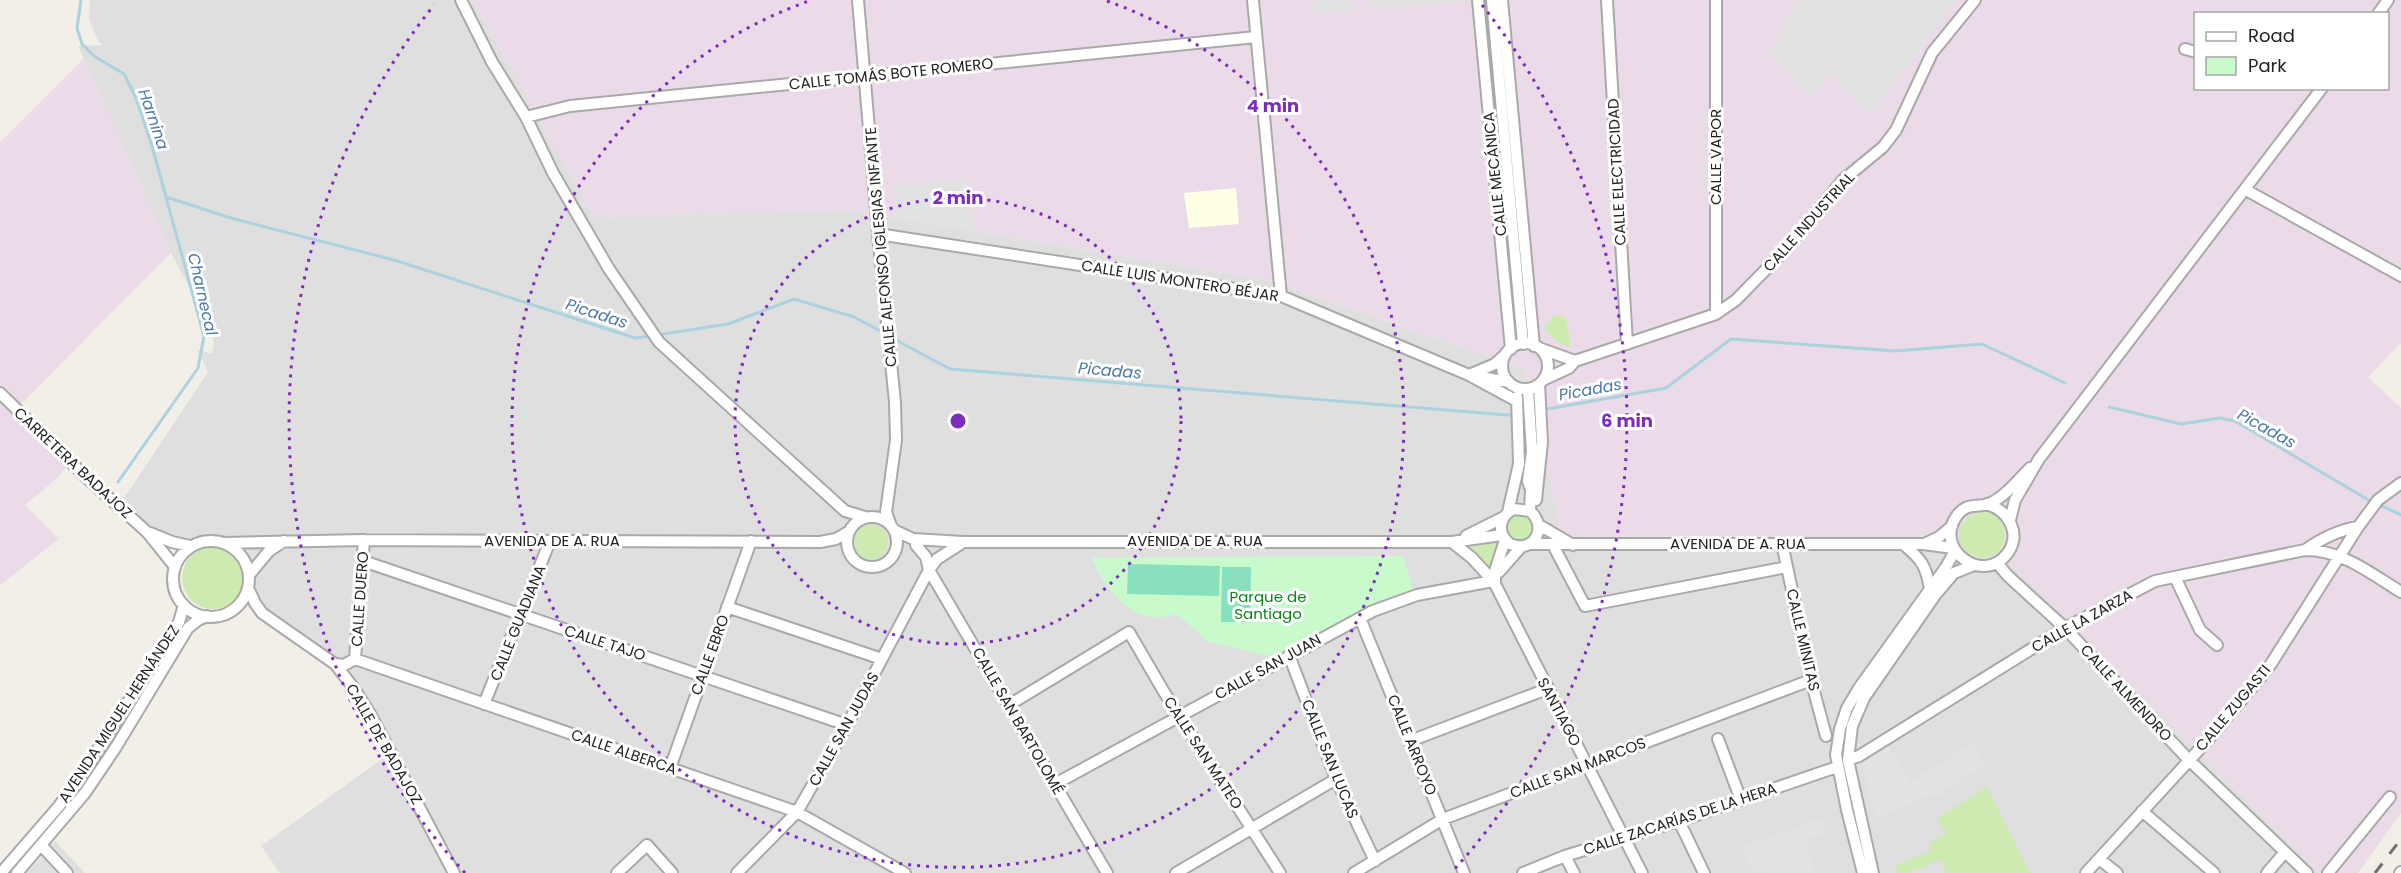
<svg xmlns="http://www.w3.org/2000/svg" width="2401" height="873" font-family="Poppins,sans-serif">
<rect width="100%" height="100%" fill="#f2efe9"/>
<!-- residential -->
<path fill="#e0dfdf" d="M 90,0 L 473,0 L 594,217 L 849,210 L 1272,281 L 1526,369 L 1562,537 L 1982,535 L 2320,873 L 280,873 L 261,846 L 389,754 L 354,689 L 289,626 L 156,537 L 116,505 L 129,491 L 208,372 L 197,349 L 212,354 L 214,343 L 209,324 L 171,253 L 78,46 L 102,45 L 97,39 L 89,19 Z
M 55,841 L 85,873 L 27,873 Z"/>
<!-- industrial -->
<path fill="#ebdbe8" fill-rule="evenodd" d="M 473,0 L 2401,0 L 2401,343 L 2368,377 L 2401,408 L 2401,813 L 2358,873 L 2320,873 L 1982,535 L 1562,537 L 1526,369 L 1272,281 L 849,210 L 594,217 ZM 2196,14 L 2388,14 L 2388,88 L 2196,88 Z
M 84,58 L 171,253 L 16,409 L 71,463 L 56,479 L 25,505 L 59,539 L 0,585 L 0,142 Z"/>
<!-- education -->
<path fill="#ffffe5" d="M 1236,188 L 1239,224 L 1189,228 L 1184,193 Z"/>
<!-- grass -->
<path fill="#cdebb0" d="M 1554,315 L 1566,317 L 1571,347 C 1559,345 1550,337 1544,327 Z
M1959 535a23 23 0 1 1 46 0a23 23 0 1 1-46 0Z
M1506 527a13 13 0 1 1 26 0a13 13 0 1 1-26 0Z
M854 542a17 17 0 1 1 34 0a17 17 0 1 1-34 0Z
M 1483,541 L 1493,543 C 1500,552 1494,560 1491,569 L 1466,547 Z
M182 578a31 31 0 1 1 62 0a31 31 0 1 1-62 0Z
M 1987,787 L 2030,873 L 1946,873 L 1941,860 L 1906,873 L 1897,873 L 1896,865 L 1931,851 L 1929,843 L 1946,834 L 1937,818 Z"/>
<!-- park -->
<path fill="#c8facc" d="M 1403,556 L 1413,590 L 1378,601 L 1277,655 L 1265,655 L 1209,642 L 1177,614 C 1168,616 1158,619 1149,617 C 1123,611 1100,581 1092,558 Z"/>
<!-- pitch -->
<path fill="#88e0be" d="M 1128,564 L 1220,566 L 1219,596 L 1127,594 Z
M 1222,567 L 1251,567 L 1250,622 L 1221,622 Z"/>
<!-- parking -->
<path fill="#e2e2e2" d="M 1313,0 L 1359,0 L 1352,1 L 1353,12 L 1314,15 Z
M 1370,0 L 1465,0 L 1465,2 L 1371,10 Z
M 1796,0 L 1958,0 L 1869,116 L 1829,74 L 1813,101 L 1770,52 L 1787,22 Z
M 969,179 L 974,231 L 907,221 L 898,216 L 894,211 L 892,186 Z
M 1973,743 L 1984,767 L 1971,773 L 1944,791 L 1944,793 L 1913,799 L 1913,804 L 1875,818 L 1863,762 L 1889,746 L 1911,782 Z
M 1821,819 L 1825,833 L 1805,839 L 1816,873 L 1764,873 L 1762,871 L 1757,873 L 1749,865 L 1742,846 Z"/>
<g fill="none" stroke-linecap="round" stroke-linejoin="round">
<!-- stream -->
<path stroke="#aad3df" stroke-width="3" d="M 81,0 L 77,28 L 82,44 L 94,56 L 124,74 L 136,98 L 152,146 L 204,336 L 198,368 L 118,482
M 166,197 L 231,218 L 394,260 L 635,338 L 650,336
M 657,335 L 728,324 L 794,299 L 854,317 L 884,333
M 892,338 L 950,369 L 1507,415 L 1515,414
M 2109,407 L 2181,424 L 2220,418 L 2235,421 L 2372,502
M 1542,410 L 1666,388 L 1731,339 L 1895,351 L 1982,344 L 2065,383
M 2378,504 L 2401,515"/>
<defs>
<path id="minor" d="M 461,0 L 492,62 L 526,117 L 553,173 L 609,269 L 659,342 L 845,511 L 865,517
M 858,0 L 878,234 L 895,402 L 896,440 L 886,512 L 890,523
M 1253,0 L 1281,296
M 1478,0 L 1511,349
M 1492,0 L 1523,344
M 1502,0 L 1534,346
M 1607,0 L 1627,344
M 2378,14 L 2388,0
M 2185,49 L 2196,52
M 526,117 L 570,106 L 1256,37
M 2246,190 L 2401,276
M 878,234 L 1281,296 L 1469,375 L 1517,401
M 1716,314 L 1716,0
M1502 366a23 23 0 1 1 46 0a23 23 0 1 1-46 0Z
M 1539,348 L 1575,361
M 1469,375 L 1495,364 L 1505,355
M 1475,376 L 1509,382
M 1543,380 L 1569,368 L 1575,361 L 1716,314 L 1736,300 L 1786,249 L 1843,180 L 1883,147 L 1896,130 L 1932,53 L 1975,0
M 1528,389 L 1532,451 L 1528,481 L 1531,490 L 1530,511 C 1549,528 1533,554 1510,544 C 1496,533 1499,516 1514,509 L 1530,511
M 0,393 L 88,479 L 147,532 L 175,567
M 1536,500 L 1542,442 L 1539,384
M 1987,504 C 2009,511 2022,534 2007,554 C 1983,585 1934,550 1956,517 C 1966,502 1975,508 1988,504 C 2003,499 2019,479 2030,468
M 1508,512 L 1519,464 L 1517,397
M847 542a25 25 0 1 1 50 0a25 25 0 1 1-50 0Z
M 2010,520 L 2015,500 L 2039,459 L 2322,88
M 1539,525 L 1573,545
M 896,531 L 913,539 L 963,542 L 1452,542 L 1502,535
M 150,533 L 172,542 L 190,546
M 1466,536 L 1504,517
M 1505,540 L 1495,571 L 1495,584 L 1642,873
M173 579a38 38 0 1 1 76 0a38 38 0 1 1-76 0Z
M 1452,542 L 1472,558 L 1495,583
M 224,543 L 364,540 L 820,542 L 836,539 L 848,532
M 1782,543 L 1811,680 L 1826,736
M 1530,544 L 1923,544 L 1953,548
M 1903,544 C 1921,559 1926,565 1930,589
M 1924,544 L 1939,537 L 1952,526
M 916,545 L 926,557 L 929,570 L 1107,873
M 1553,545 L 1585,606 L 1787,567
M 2305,550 C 2321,539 2338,530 2358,527
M 363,561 L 847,725
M 1997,563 L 2008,576 L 2065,628 L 2188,759 L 2307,873
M 1499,572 L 1521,547
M 249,575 L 269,551 L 284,541
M 2175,577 L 2200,630 L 2217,645
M 248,588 L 255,603 L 262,613 L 335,664 L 353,687 L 369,712 L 454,873
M 727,607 L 882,659
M 1360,618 L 1464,873
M 1289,655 L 1336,779 L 1375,861
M 355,659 L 364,540
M 335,664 L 344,665 L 355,659 L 797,812 L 905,873
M 484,704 L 550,541
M 1009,705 L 1129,632 L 1164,692 L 1280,873
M 1718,739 L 1741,800
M 1410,741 L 1547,689
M 1848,760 L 1859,756 L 2065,628 L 2155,581 L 2305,550 C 2342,550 2370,573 2401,592
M 670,768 L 751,541
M 1055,784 L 1373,611 L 1417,595 L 1493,581
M 2142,811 L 2214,873
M 1679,821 L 1704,873
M 41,845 L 67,873
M 1565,856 L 1574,873
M 2099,859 L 2117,873
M 1,873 L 59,806 L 81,776 L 179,622 L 184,605
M 17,873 L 85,793 L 116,747 L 188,628 L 198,620 L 207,616
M 617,873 L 647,845 L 672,873
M 737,873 L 797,812 L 847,725 L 929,570 L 937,559 L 962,543
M 1176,873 L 1336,779
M 1354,873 L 1443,819 L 1811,680
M 1523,873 L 1565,856 L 1688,818 L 1837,767
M 1863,873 L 1847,810 L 1836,755 L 1840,729 L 1847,708 L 1859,688 L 1946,567 L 1955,551
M 1873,873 L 1848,760 L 1852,726 L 1864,698 L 1936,594 L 1954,573 L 1974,565
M 2086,873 L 2207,741 L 2269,667 L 2358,527 L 2378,500 L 2401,483
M 2267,873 L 2285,852
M 2328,873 L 2390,797
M 2400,873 L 2401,872"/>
</defs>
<!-- minor casing -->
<use href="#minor" stroke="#a9a9a9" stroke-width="14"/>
<!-- minor -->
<use href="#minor" stroke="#fff" stroke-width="10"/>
<!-- rail -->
<path stroke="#707070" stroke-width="3" stroke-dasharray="12 12" stroke-linecap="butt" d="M 2375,873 L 2401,839"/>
</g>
<!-- distance rings -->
<g fill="none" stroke="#7b2cbf" stroke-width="3" stroke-dasharray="3 6">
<circle cx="958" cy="421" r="223"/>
<path d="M1107 1A446 446 0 1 1 809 1"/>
<path d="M465 873A669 669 0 0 1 434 5M1482 5A669 669 0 0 1 1451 873"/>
</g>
<g text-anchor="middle" stroke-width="6" stroke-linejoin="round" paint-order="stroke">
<!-- street labels -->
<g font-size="15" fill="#222" stroke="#fff">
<text transform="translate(891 74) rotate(-6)" y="5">CALLE TOMÁS BOTE ROMERO</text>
<text transform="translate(1716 157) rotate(-90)" y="5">CALLE VAPOR</text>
<text transform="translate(1617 172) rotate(-93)" y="5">CALLE ELECTRICIDAD</text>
<text transform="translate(1495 174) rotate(-96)" y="5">CALLE MECÁNICA</text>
<text transform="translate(1809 222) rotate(-48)" y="5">CALLE INDUSTRIAL</text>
<text transform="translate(881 247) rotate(-95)" y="5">CALLE ALFONSO IGLESIAS INFANTE</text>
<text transform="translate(1180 281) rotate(9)" y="5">CALLE LUIS MONTERO BÉJAR</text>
<text transform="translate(73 463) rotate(43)" y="5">CARRETERA BADAJOZ</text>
<text x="552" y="546">AVENIDA DE A. RUA</text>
<text x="1195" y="546">AVENIDA DE A. RUA</text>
<text x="1738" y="549">AVENIDA DE A. RUA</text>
<text transform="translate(360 599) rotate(-86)" y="5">CALLE DUERO</text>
<text transform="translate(2082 621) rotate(-29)" y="5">CALLE LA ZARZA</text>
<text transform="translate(518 623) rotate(-68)" y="5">CALLE GUADIANA</text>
<text transform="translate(1803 640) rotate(77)" y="5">CALLE MINITAS</text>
<text transform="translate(605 643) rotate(18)" y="5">CALLE TAJO</text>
<text transform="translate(710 655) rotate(-70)" y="5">CALLE EBRO</text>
<text transform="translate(1268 667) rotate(-29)" y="5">CALLE SAN JUAN</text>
<text transform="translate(2126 693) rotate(47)" y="5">CALLE ALMENDRO</text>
<text transform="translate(2233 708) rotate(-50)" y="5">CALLE ZUGASTI</text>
<text transform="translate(1559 712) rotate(62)" y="5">SANTIAGO</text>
<text transform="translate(119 714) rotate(-57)" y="5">AVENIDA MIGUEL HERNÁNDEZ</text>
<text transform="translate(1018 721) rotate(60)" y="5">CALLE SAN BARTOLOMÉ</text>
<text transform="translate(844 729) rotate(-61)" y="5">CALLE SAN JUDAS</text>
<text transform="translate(384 744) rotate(60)" y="5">CALLE DE BADAJOZ</text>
<text transform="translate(1412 745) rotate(68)" y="5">CALLE ARROYO</text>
<text transform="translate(624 752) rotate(19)" y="5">CALLE ALBERCA</text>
<text transform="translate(1203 753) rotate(57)" y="5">CALLE SAN MATEO</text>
<text transform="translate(1330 759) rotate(68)" y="5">CALLE SAN LUCAS</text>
<text transform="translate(1578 768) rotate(-21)" y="5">CALLE SAN MARCOS</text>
<text transform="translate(1680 819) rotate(-18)" y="5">CALLE ZACARÍAS DE LA HERA</text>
</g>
<!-- park labels -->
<g font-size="15" fill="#0c8416" stroke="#fff">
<text x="1268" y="602">Parque de<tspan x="1268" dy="17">Santiago</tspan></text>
</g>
<!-- water labels -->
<g font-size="16" font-style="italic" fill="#4a7aab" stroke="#fff">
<text transform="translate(154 119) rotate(71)" y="6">Harnina</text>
<text transform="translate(203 294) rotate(77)" y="6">Charnecal</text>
<text transform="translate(597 313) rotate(18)" y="6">Picadas</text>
<text transform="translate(1110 370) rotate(5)" y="6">Picadas</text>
<text transform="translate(1590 389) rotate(-10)" y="6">Picadas</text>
<text transform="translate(2267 428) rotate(29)" y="6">Picadas</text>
</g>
</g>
<circle cx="958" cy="421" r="9" fill="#7b2cbf" stroke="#fff" stroke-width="3"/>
<g font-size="18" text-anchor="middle" font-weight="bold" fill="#7b2cbf" stroke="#fff" stroke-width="6" stroke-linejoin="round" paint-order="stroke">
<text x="1273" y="112">4 min</text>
<text x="958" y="204">2 min</text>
<text x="1627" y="427">6 min</text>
</g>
<!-- legend -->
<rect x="2194" y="12" width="195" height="78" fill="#ffffff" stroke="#a7a7a7" stroke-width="1.5"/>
<rect x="2206" y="32" width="30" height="9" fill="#ffffff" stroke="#a7a7a7" stroke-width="1.5"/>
<text x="2248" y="42" font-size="18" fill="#222222">Road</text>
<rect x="2206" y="57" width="30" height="18" fill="#c8facc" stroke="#a7a7a7" stroke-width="1.5"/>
<text x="2248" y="72" font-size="18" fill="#222222">Park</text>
</svg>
